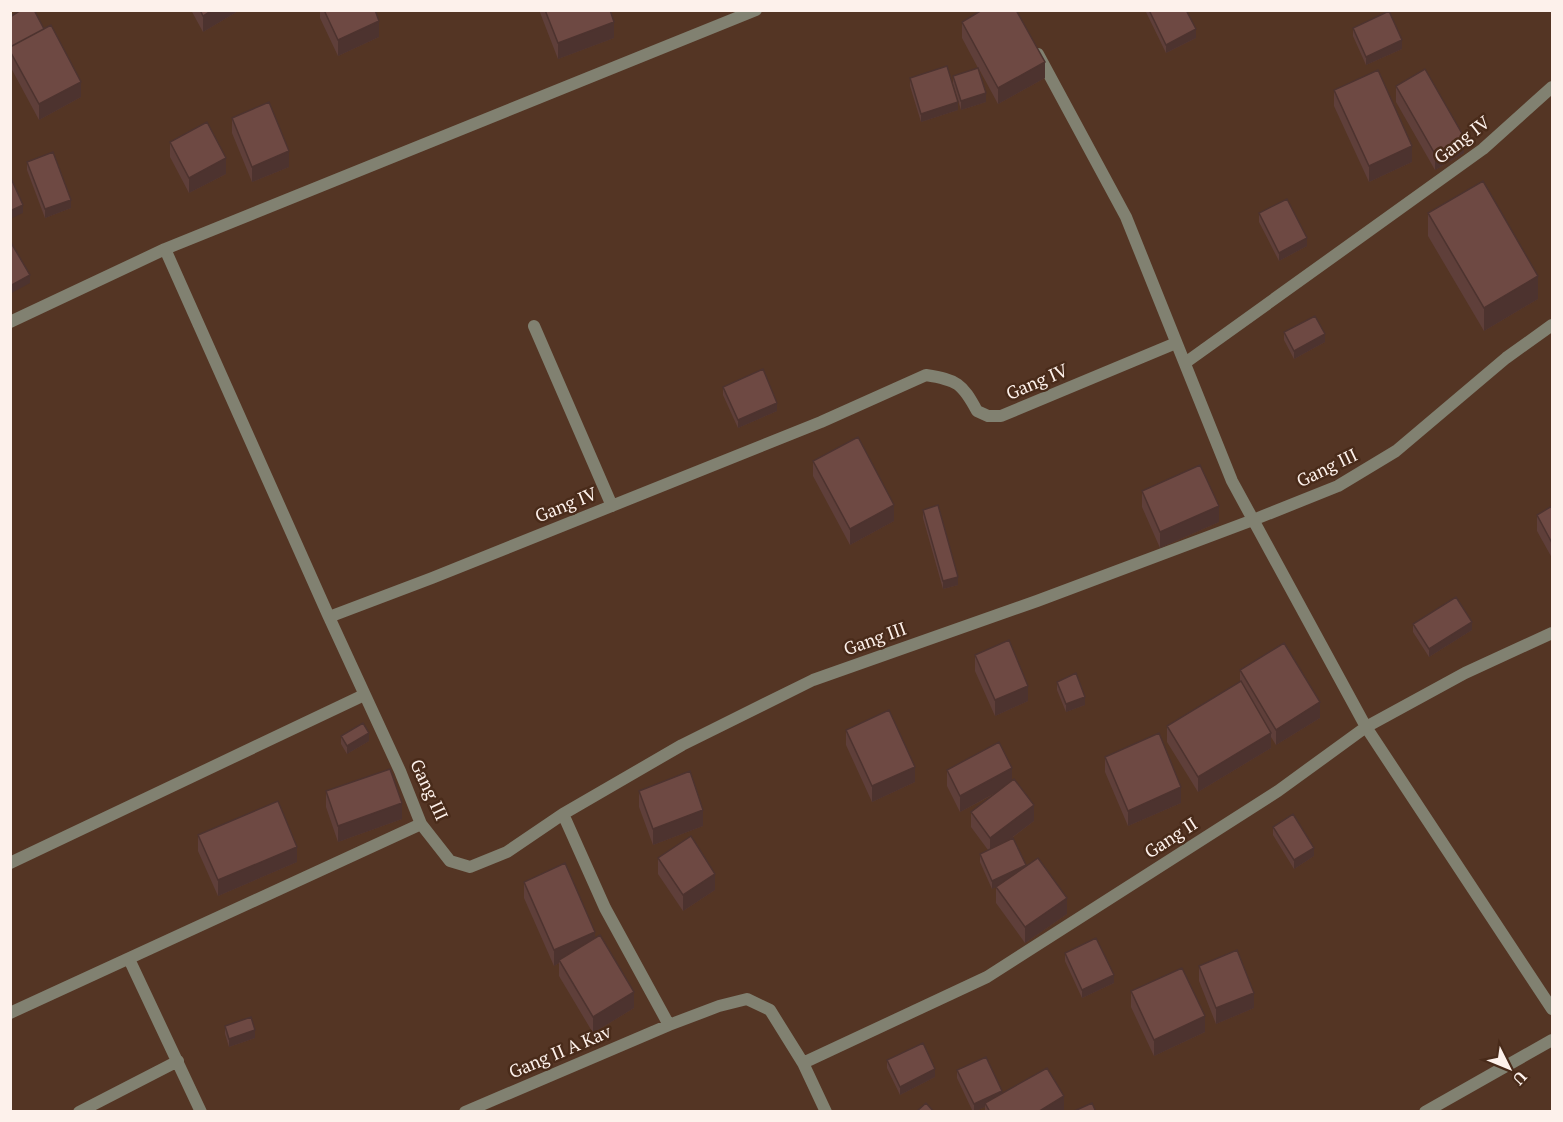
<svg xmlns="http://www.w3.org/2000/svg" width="1563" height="1122" font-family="'PT Serif',serif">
<rect width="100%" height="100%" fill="#543524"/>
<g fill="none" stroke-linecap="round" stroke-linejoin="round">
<!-- street -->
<path stroke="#818171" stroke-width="12" d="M 1038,54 L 1126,217 L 1232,481 L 1366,727 L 1552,1009
M 165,249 L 329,617 L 432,578 L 821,422 L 926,375 C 957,380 962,383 977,411 L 988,416 L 1001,416 L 1176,343
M 10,322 L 165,249 L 756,10
M 534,326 L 612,506
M 1185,363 L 1483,149 L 1552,87
M 329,617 L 400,771 L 421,824 L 450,861 L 470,867 L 507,852 L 563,814 L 682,745 L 813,680 L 1037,601 L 1253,520 L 1338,486 L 1396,451 L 1506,358 L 1552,325
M 563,814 L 605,908 L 669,1025
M 10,863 L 364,695
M 129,959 L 201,1112
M 10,1013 L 421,824
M 803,1063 L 987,977 L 1278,791 L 1366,727 L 1465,673 L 1552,633
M 79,1112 L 178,1061
M 465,1112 L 669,1025 L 719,1006 L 747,999 L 770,1010 L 803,1063 L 826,1112
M 1425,1112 L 1552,1040"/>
</g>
<!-- wall -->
<path fill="#5f3f3a" d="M 191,10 L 240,10 L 203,32 Z
M 320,10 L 375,10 L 379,37 L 338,56 L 320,18 Z
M 539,10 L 610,10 L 614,38 L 558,59 Z
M 1145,10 L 1186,10 L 1196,38 L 1166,53 Z
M 10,17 L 81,97 L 39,120 L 10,66 Z
M 962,22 L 1045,78 L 998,104 L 979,69 L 986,102 L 961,110 L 953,84 L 953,76 L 978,68 L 962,38 Z
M 1353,28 L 1402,49 L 1366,65 L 1353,36 Z
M 910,78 L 958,110 L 921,122 L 910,86 Z
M 1396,86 L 1464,153 L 1435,170 L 1396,102 Z
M 1334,90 L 1412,162 L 1369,182 L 1334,106 Z
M 232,118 L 289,167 L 252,182 L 232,133 Z
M 170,142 L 226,174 L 189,193 L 170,157 Z
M 27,162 L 71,208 L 45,218 L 27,170 Z
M 1259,213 L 1307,246 L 1279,261 L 1259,222 Z
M 1428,213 L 1538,299 L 1484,331 L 1428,236 Z
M 1284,332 L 1325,342 L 1294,359 L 1284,340 Z
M 723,387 L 777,411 L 738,428 L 723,395 Z
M 813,461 L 894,521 L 850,545 L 813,476 Z
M 1142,491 L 1219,522 L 1160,548 L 1142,507 Z
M 1552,506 L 1552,558 L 1537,531 L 1537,515 Z
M 923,510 L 958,585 L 943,589 L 923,518 Z
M 1413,624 L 1472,630 L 1429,657 L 1413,632 Z
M 975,655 L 1028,701 L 995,716 L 975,671 Z
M 1240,670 L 1320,718 L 1276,745 L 1271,737 L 1271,748 L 1198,792 L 1167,742 L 1167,726 L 1240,682 Z
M 1057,682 L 1085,705 L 1066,712 L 1057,690 Z
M 846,730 L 915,782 L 872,802 L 846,745 Z
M 341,736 L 369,741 L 347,754 L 341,744 Z
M 1105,757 L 1181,803 L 1128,826 L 1105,772 Z
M 947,770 L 1012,780 L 1034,821 L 1008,841 L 1026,866 L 1067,914 L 1025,943 L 996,903 L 996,887 L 997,886 L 992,889 L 980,862 L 980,854 L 988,850 L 971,827 L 971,812 L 996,793 L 960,812 L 947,786 Z
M 326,791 L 402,819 L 338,842 L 326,807 Z
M 639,791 L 703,826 L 653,845 L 639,807 Z
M 1273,827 L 1314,856 L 1294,869 L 1273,835 Z
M 198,835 L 297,862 L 218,896 L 198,851 Z
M 658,858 L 715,890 L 683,911 L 658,874 Z
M 524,882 L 595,938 L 634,1008 L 593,1033 L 559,976 L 559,963 L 554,966 L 524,898 Z
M 1065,953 L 1114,983 L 1082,998 L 1065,961 Z
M 1199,966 L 1254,1008 L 1216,1024 L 1199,981 Z
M 1131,991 L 1205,1032 L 1154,1056 L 1131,1007 Z
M 225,1026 L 255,1038 L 229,1047 L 225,1034 Z
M 887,1060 L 935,1077 L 900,1095 L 887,1068 Z
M 957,1070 L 1002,1094 L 1064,1112 L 985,1112 L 985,1107 L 973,1112 L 957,1078 Z"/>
<!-- shaded-wall -->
<path fill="#4d332f" d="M 212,10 L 240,10 L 203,32 L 203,16 Z
M 379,21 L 379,37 L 338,56 L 338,40 Z
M 614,22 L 614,38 L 558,59 L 558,43 Z
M 1196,29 L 1196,38 L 1166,53 L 1166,45 Z
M 1402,40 L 1402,49 L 1366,65 L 1366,57 Z
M 1045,62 L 1045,78 L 998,104 L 998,88 Z
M 81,82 L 81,97 L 39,120 L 39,104 Z
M 986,93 L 986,102 L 961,110 L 961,101 Z
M 958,102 L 958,110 L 921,122 L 921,114 Z
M 1464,137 L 1464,153 L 1435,170 L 1435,154 Z
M 1412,146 L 1412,162 L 1369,182 L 1369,166 Z
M 289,151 L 289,167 L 252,182 L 252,167 Z
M 226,158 L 226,174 L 189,193 L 189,178 Z
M 71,200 L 71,208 L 45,218 L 45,209 Z
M 23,205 L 23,213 L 10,219 L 10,211 Z
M 1307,238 L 1307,246 L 1279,261 L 1279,253 Z
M 30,275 L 30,283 L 10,294 L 10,286 Z
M 1538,276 L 1538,299 L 1484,331 L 1484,308 Z
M 1325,334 L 1325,342 L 1294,359 L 1294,351 Z
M 777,403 L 777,411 L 738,428 L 738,420 Z
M 894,505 L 894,521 L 850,545 L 850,529 Z
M 1219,506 L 1219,522 L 1160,548 L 1160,532 Z
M 958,577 L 958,585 L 943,589 L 943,581 Z
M 1472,622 L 1472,630 L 1429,657 L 1429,649 Z
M 1028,686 L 1028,701 L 995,716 L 995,700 Z
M 1085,697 L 1085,705 L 1066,712 L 1066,704 Z
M 1320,702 L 1320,718 L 1276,745 L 1276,730 Z
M 369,733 L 369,741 L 347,754 L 347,746 Z
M 1271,733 L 1271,748 L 1198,792 L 1198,777 Z
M 915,767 L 915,782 L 872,802 L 872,786 Z
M 1012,768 L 1012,784 L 960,812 L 960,796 Z
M 1181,787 L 1181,803 L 1128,826 L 1128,811 Z
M 402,803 L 402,819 L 338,842 L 338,826 Z
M 1034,805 L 1034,821 L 990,854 L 990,838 Z
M 703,810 L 703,826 L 653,845 L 653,829 Z
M 297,847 L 297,862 L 218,896 L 218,880 Z
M 1314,848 L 1314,856 L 1294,869 L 1294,860 Z
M 1026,865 L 1026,873 L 992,889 L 992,881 Z
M 715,874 L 715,890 L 683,911 L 683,895 Z
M 1067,898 L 1067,914 L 1025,943 L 1025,927 Z
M 595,932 L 595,947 L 559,960 L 559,963 L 554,966 L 554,950 Z
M 1114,975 L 1114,983 L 1082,998 L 1082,990 Z
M 634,992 L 634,1008 L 593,1033 L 593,1017 Z
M 1254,993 L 1254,1008 L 1216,1024 L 1216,1008 Z
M 1205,1016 L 1205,1032 L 1154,1056 L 1154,1040 Z
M 255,1030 L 255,1038 L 229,1047 L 229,1039 Z
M 935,1069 L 935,1077 L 900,1095 L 900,1087 Z
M 1002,1091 L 1002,1099 L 985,1103 L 985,1107 L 974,1112 L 974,1104 Z
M 1064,1096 L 1064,1112 L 1038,1112 Z"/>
<!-- building -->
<path fill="#6e4943" stroke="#4d332f" stroke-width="1.5" d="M 21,10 L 34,10 L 44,29 L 10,47 L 10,17 Z
M 200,10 L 212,10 L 203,16 Z
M 324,10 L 375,10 L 379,21 L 338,40 Z
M 545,10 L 610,10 L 614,22 L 558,43 Z
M 982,10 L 1016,10 L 1045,62 L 998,88 L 962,22 Z
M 1149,10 L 1186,10 L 1196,29 L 1166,45 Z
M 1389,11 L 1402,40 L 1366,57 L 1353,28 Z
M 51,25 L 81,82 L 39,104 L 10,51 L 10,47 Z
M 947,66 L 958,102 L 921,114 L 910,78 Z
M 978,68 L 986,93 L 961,101 L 953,76 Z
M 1425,69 L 1464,137 L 1435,154 L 1396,86 Z
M 1378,70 L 1412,146 L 1369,166 L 1334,90 Z
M 269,102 L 289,151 L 252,167 L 232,118 Z
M 207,122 L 226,158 L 189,178 L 170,142 Z
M 53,152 L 71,200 L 45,209 L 27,162 Z
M 10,176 L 23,205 L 10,211 Z
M 1483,181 L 1538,276 L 1484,308 L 1428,213 Z
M 1287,199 L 1307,238 L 1279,253 L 1259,213 Z
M 10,241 L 30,275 L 10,286 Z
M 1315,316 L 1325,334 L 1294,351 L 1284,332 Z
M 763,369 L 777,403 L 738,420 L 723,387 Z
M 858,437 L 894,505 L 850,529 L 813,461 Z
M 1200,465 L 1219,506 L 1160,532 L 1142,491 Z
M 938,505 L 958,577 L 943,581 L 923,510 Z
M 1552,506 L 1552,543 L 1537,515 Z
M 1456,597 L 1472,622 L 1429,649 L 1413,624 Z
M 1009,640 L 1028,686 L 995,700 L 975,655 Z
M 1284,643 L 1320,702 L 1276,730 L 1240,670 Z
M 1076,673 L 1085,697 L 1066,704 L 1057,682 Z
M 1241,681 L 1271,733 L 1198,777 L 1167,726 Z
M 889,710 L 915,767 L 872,786 L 846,730 Z
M 363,723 L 369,733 L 347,746 L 341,736 Z
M 1159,733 L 1181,787 L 1128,811 L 1105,757 Z
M 999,742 L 1012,768 L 960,796 L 947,770 Z
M 390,769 L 402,803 L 338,826 L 326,791 Z
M 690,771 L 703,810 L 653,829 L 639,791 Z
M 1014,779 L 1034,805 L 990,838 L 971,812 Z
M 278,801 L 297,847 L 218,880 L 198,835 Z
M 1293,814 L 1314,848 L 1294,860 L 1273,827 Z
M 691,836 L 715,874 L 683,895 L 658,858 Z
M 1013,838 L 1026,865 L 992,881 L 980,854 Z
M 1038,858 L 1067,898 L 1025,927 L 996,887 Z
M 565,863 L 595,932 L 554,950 L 524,882 Z
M 600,935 L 634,992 L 593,1017 L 559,960 Z
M 1096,938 L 1114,975 L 1082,990 L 1065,953 Z
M 1237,950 L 1254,993 L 1216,1008 L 1199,966 Z
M 1182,968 L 1205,1016 L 1154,1040 L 1131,991 Z
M 251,1017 L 255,1030 L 229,1039 L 225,1026 Z
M 923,1043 L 935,1069 L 900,1087 L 887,1060 Z
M 986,1057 L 1002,1091 L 974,1104 L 957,1070 Z
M 1047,1068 L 1064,1096 L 1038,1112 L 990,1112 L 985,1103 Z
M 926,1103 L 934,1112 L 916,1112 Z
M 1092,1103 L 1096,1112 L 1072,1112 Z"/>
<g text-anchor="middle" stroke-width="5" stroke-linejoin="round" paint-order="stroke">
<!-- street labels -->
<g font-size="18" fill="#fdf1eb" stroke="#492b1a">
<text transform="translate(1462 140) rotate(-38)" y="6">Gang IV</text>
<text transform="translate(1037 382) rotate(-23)" y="6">Gang IV</text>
<text transform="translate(1327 468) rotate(-26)" y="6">Gang III</text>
<text transform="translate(566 505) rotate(-22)" y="6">Gang IV</text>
<text transform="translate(875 639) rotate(-20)" y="6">Gang III</text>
<text transform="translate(429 790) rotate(65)" y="6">Gang III</text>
<text transform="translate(1171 838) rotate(-33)" y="6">Gang II</text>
<text transform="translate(560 1052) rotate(-23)" y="6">Gang II A Kav</text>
</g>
</g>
<!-- border -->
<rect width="1563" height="1122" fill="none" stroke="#fdf1eb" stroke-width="24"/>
<!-- north arrow -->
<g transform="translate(1509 1068) rotate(133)" stroke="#492b1a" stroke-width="4.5" paint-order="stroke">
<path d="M0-4.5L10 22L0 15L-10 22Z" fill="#fdf1eb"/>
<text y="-9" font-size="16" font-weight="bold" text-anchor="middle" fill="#fdf1eb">U</text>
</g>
</svg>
